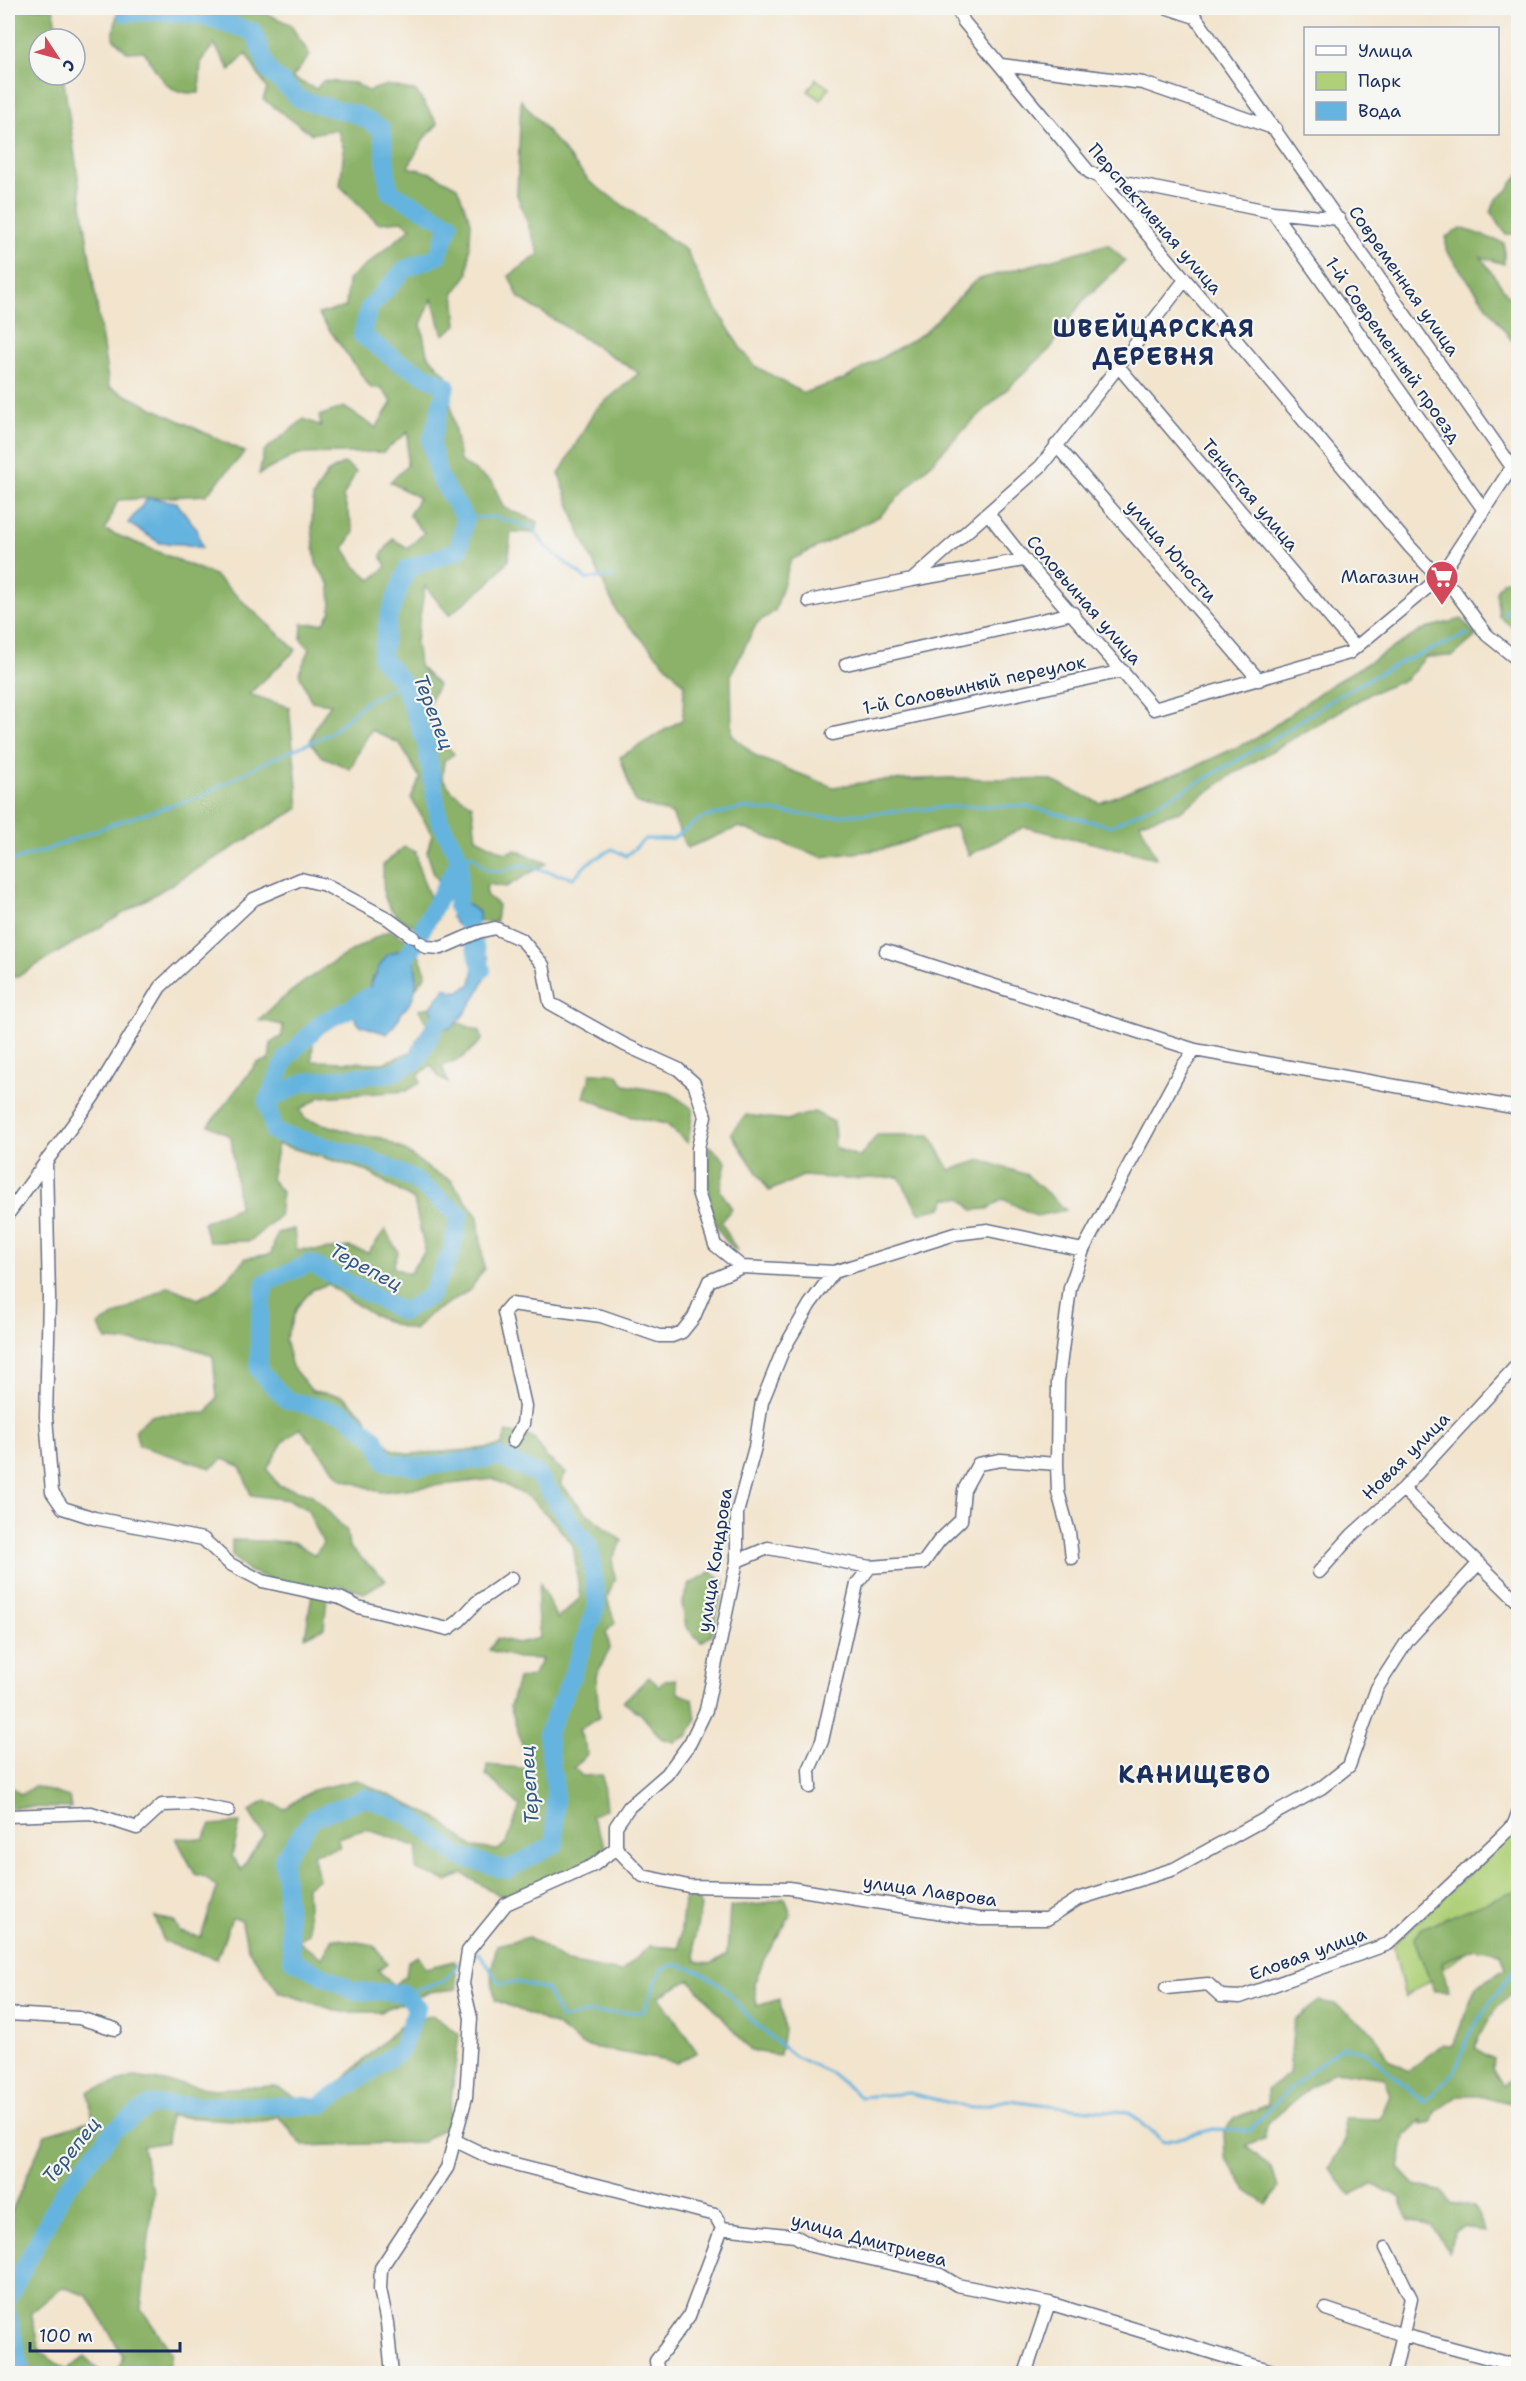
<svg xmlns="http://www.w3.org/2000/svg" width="1526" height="2381" font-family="'Shantell Sans',sans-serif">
<rect width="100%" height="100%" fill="#f6f6f2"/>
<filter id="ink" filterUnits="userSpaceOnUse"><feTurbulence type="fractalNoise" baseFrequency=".0167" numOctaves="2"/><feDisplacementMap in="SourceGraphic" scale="12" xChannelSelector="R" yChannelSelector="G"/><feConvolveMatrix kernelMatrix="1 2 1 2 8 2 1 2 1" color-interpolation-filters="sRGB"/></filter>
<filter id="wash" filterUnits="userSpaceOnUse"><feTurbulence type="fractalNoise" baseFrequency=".008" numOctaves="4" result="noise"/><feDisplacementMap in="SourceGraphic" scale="24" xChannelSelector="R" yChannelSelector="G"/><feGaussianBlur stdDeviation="1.35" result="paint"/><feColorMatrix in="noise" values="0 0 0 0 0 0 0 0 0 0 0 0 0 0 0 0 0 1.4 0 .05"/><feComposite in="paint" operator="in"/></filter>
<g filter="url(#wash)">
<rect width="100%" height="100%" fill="#f2e4cd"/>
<!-- green -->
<path fill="#afd078" stroke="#65806b" stroke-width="1.5" d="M 816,79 L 829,88 L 821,100 L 808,91 Z
M 1518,1827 L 1518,1914 L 1405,1997 L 1393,1945 Z"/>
<!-- forest -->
<path fill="#8bb268" stroke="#537063" stroke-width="1.5" d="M 8,8 L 53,8 L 58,39 L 39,39 L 39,75 L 63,75 L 109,387 L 245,452 L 206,495 L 118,500 L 105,530 L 214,575 L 296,650 L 249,694 L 289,707 L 299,808 L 17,977 L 8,977 Z
M 118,8 L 260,8 L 260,11 L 290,24 L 310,55 L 292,78 L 316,89 L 323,81 L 355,83 L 368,91 L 387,85 L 416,91 L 438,124 L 425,137 L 408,167 L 431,173 L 457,187 L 471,222 L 468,274 L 454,293 L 457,325 L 443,335 L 432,299 L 421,324 L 427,354 L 446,375 L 460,461 L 493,483 L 503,507 L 538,522 L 536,533 L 511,532 L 508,561 L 488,584 L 449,615 L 425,586 L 416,641 L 419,666 L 438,685 L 425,710 L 434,733 L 454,754 L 444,761 L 442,778 L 452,791 L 472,805 L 476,838 L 505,853 L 515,850 L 547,863 L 506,887 L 487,884 L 486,895 L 498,905 L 496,922 L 479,922 L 479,912 L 466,904 L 450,898 L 434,874 L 427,852 L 432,834 L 411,798 L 420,778 L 400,744 L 372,730 C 361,743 359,754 350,769 L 321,756 L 310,742 L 316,726 L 331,704 L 311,701 L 299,673 L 310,649 L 301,639 L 302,624 L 324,623 L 331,611 L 330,585 L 316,564 L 312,528 L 313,497 L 327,473 L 344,463 L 356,472 L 343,497 L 354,532 L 344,548 L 355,566 L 371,580 L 386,567 L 381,555 L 393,539 L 408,548 L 424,533 L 409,515 L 419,498 L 390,482 L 407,466 L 408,432 L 383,452 L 298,454 L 259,474 L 264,451 L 304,419 L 321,426 L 319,416 L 344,407 L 376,428 L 392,402 L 381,388 L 371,388 L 318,314 L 346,307 L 348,280 L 411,228 L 402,221 L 378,223 L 340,186 L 344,149 L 337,129 L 311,134 L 263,99 L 267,89 L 246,54 L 230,70 L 214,44 L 201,61 L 199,93 C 165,95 160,77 144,51 L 127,52 L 113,38 Z
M 521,100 L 590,182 L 687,251 L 703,286 L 739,346 L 755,366 L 803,393 L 845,379 L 924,333 L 976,280 L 1108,244 L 1125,261 L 1081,303 L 1050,349 L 961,432 L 880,516 L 791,560 L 775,611 L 757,623 L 731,674 L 732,735 L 757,757 L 833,787 L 875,781 L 949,778 L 1050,780 L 1100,803 L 1139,786 L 1187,770 L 1257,738 L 1329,686 L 1426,628 L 1462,619 L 1476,636 L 1453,656 L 1426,657 L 1405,680 L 1369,694 L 1233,774 L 1180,811 L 1140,822 L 1156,858 L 1024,827 L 969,855 L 955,826 L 884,849 L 822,857 L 739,827 L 687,848 L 672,814 L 635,802 L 620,757 L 683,719 L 684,684 L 618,614 L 580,534 L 559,474 L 595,410 L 639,373 L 519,298 L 509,276 L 539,254 L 517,195 Z
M 1518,175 L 1518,234 L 1506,234 L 1491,213 L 1496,199 L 1507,191 Z
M 1461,228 L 1504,243 L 1504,264 L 1481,257 L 1518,310 L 1518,349 L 1446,250 L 1446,237 Z
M 1518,578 L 1518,631 L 1517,631 L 1499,616 L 1496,591 L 1503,581 Z
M 404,847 L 416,852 L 419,869 L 438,919 L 429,931 C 412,926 392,918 385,898 C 382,889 384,875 383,865 Z
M 390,930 C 416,945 418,946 426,975 L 415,989 L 416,970 L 373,976 L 370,987 L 354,997 L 346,1018 L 321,1033 L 313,1041 L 312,1061 L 383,1063 L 411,1052 L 427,1023 L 419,1009 L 431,1007 L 436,1024 L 449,1029 L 459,1023 L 480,1031 L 482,1040 L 462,1058 L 442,1066 L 448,1083 L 439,1077 L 431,1065 L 419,1075 L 420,1083 L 406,1091 L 320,1097 L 300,1110 L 305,1119 L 365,1136 L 382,1138 L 404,1150 L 432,1171 L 451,1180 L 478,1217 L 484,1269 L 470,1290 L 430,1314 L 414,1330 C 381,1324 354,1304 328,1284 L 312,1290 L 297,1307 L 285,1340 L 292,1367 L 312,1391 L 343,1396 L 365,1416 L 373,1430 L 392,1449 L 409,1454 L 471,1450 L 501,1446 L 507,1432 L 534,1438 L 546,1457 L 566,1473 L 560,1483 L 583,1510 L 622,1541 L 612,1560 L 615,1578 L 607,1598 L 615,1623 L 606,1632 L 610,1648 L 596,1676 L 599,1717 L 579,1730 L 588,1753 L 574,1768 L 582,1776 L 602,1775 L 606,1809 L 591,1816 L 606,1847 L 583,1864 L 502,1897 L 463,1874 L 447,1881 L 416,1870 L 418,1847 L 366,1829 L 337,1838 L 340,1847 L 313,1854 L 319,1879 L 307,1887 L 309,1933 L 298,1941 L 322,1958 L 333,1938 L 374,1945 L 387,1963 L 378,1970 L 393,1985 L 406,1976 L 408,1961 L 418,1956 L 426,1968 L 455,1961 L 457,1989 L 428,1992 L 381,2012 L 341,2012 L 279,1992 L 248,1949 L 241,1919 L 232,1918 L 217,1959 L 164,1942 L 155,1917 L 174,1921 L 180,1932 L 201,1937 L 217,1888 L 205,1877 L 195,1874 L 176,1838 L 203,1839 L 211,1825 L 240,1823 L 232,1856 L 241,1870 L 264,1835 L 249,1812 L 266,1800 L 284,1809 L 313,1790 L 357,1780 L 437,1818 L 473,1847 L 498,1850 L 507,1842 L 520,1806 L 486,1775 L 487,1765 L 530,1769 L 510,1706 L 518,1679 L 532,1677 L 542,1659 L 518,1658 L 489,1650 L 497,1638 L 518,1643 L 540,1638 L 537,1609 L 540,1583 L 557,1619 L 580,1598 L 573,1545 L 554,1522 L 530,1498 L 494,1479 L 380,1492 L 341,1478 L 300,1428 L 283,1442 L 267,1469 L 278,1485 L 311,1494 L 347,1531 L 349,1547 L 386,1580 L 364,1593 L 339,1585 L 327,1597 L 324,1628 L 305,1637 L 312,1594 L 249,1571 L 232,1556 L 232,1540 L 293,1542 L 315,1555 L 323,1543 L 307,1509 L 289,1500 L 251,1495 L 240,1466 L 223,1459 L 211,1468 L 139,1446 L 135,1430 L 151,1415 L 207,1413 L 217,1398 L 213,1356 L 186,1346 L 107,1340 L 98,1325 L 168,1286 L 198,1299 L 217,1289 L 246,1258 L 271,1254 L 277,1233 L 294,1229 L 296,1249 L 320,1250 L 350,1247 L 368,1253 L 385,1230 L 398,1252 L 393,1267 L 409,1274 L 425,1251 L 414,1200 L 365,1170 L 278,1144 L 271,1179 L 282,1192 L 279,1216 L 250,1241 L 209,1242 L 203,1223 L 239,1207 L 231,1137 L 209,1125 L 257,1063 L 269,1060 L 271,1043 L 282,1036 L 283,1025 L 259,1020 C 297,982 342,955 390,930 Z
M 591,1073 L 617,1074 L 624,1085 L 670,1093 L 693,1109 L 688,1143 L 666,1124 L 628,1116 L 584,1097 Z
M 814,1112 L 834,1122 L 835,1148 L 860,1157 L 877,1135 L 930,1135 L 950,1170 L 981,1160 L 1027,1175 L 1066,1210 L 1036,1216 L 1003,1199 L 987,1209 L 973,1210 L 961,1198 L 947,1198 L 942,1208 L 919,1213 L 899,1177 L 848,1179 L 803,1176 L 769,1191 L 731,1133 L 746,1115 L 787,1120 Z
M 709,1145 L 726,1162 L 720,1190 L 732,1209 L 721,1221 L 737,1251 C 704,1226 707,1183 709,1145 Z
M 711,1572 L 725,1581 L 712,1635 L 701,1642 L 686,1627 L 682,1604 L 690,1584 Z
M 649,1677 L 659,1686 L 665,1680 L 676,1679 L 678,1693 L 693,1699 L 696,1720 L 687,1736 L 674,1742 L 661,1738 L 641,1714 L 623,1702 Z
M 8,1783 L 21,1795 L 34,1786 L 69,1797 L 71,1808 L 22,1807 L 8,1808 Z
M 1518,1889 L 1518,1989 C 1497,2005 1484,2023 1474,2048 L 1493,2059 L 1492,2068 L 1503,2086 L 1518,2074 L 1518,2105 L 1479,2095 L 1459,2095 L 1435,2112 L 1431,2122 L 1422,2124 L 1422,2120 L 1405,2136 L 1399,2168 L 1415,2185 L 1443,2192 L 1451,2203 L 1474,2207 L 1486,2232 L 1464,2226 L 1454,2232 L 1449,2252 L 1432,2226 L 1409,2220 L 1400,2198 L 1372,2184 L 1350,2195 L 1329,2168 L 1345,2141 L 1344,2118 L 1380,2119 L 1390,2095 L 1384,2078 L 1335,2071 L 1312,2086 L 1267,2124 L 1264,2139 L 1246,2146 L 1272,2169 L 1278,2188 L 1267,2205 L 1246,2190 L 1225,2157 L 1224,2130 L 1235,2118 L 1268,2105 L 1267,2090 L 1289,2074 L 1294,2021 L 1319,2001 L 1335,2004 L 1373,2032 L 1387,2058 L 1408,2071 L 1443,2044 L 1453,2046 L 1476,1986 L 1506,1969 L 1501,1953 L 1475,1948 L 1442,1962 L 1448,1991 L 1434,1991 L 1414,1939 L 1422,1928 Z
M 696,1895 L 701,1907 L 694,1942 L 696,1961 L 711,1964 L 727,1954 L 730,1907 L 762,1904 L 785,1898 L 791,1914 L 764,1959 L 754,1984 L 757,2006 L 780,1999 L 784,2030 L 780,2055 L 751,2051 L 690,1980 L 659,1996 L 697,2052 L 677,2063 L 582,2045 L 555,2025 L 495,2000 L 491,1973 L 497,1945 L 529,1937 L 567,1962 L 621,1972 L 650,1946 L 679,1948 L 684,1900 Z
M 432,2015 L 459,2034 L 448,2124 L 423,2142 L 303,2146 L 278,2116 L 263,2122 L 169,2116 L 167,2142 L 143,2146 L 148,2177 L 154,2191 L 141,2309 L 172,2353 L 168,2373 L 118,2373 L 123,2356 L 88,2296 L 62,2287 L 31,2313 L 41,2352 L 66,2370 L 85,2357 L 102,2373 L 8,2373 L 8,2220 L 45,2134 L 93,2120 L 88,2091 L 134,2077 L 214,2089 L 275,2086 L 314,2107 L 399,2027 Z"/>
<!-- water -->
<path fill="#65b4df" stroke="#40729e" stroke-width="1.5" d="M 148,498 L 176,502 L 197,529 L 202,548 L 183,544 L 160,543 L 128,523 Z
M 466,904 L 479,912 L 479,922 L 464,929 L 457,925 L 451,917 L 457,907 Z
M 477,948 L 488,957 C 487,964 488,971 485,977 C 479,993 463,1020 449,1029 L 436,1024 L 431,1007 L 445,988 L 458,992 L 471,984 C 474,972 473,959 477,948 Z
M 400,950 L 411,950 C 417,968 420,991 407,1007 C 402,1013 405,1006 401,1014 C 397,1022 394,1027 387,1034 L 359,1025 L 350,1009 L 354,997 L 370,987 L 380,965 L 387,955 Z"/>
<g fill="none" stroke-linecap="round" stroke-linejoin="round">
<!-- stream -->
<path stroke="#65b4df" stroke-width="3" d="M 465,518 L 495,517 L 533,528 L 545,546 L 586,579 L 614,577
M 1503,614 L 1518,601
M 460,859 L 472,855 L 486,869 L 498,872 L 522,865 L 573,878 L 588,863 L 612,849 L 626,856 L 645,839 L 672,839 L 702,818 L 742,808 L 824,817 L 961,806 L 1025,806 L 1111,826 L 1194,785 L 1270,741 L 1339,695 L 1397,664 L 1468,634
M 8,862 L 43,851 L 118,822 L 202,796 L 261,764 L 329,734 L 367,701 L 403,683
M 472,1952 L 480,1954 L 500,1984 L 516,1982 L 546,1989 L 561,2019 L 589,2013 L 643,2012 L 661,1970 L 676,1964 L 701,1972 L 722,1986 L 753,2022 L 794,2056 L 831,2073 L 860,2097 L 909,2093 L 971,2108 L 1008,2100 L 1090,2110 L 1129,2112 L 1164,2142 L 1213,2129 L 1250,2130 C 1278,2099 1307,2071 1342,2047 L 1366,2052 L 1424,2102 L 1455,2072 L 1470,2033 L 1501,1987 L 1518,1966
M 403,1993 L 443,1982 L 462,1961"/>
<!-- river -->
<path stroke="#65b4df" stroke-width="18" d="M 126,8 L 125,13 L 162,12 L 203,16 L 254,32 L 268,70 L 301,100 L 358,115 L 382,129 L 389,191 L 450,224 L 438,256 L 405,269 L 369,308 L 362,335 L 397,361 L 446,386 L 431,443 L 439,477 L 465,518 L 459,550 L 407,569 L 389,615 L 381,658 L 403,683 L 426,743 L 439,819 L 460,859 L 411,950 L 397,969
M 460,865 L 457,907 L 469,927 L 482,970
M 267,1101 L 304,1082 L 392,1073 L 417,1060 L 436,1024 L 454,1008
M 8,2299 L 63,2192 L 114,2130 L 150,2105 L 320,2106 L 401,2050 L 417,2007 L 403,1993 L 354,1991 L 292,1960 L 283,1858 L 313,1818 L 366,1797 L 412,1817 L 458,1856 L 507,1870 L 555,1844 L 555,1788 L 547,1734 L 572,1676 L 597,1605 L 590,1548 L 537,1474 L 500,1457 L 420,1467 L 386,1462 L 375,1438 L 344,1413 L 287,1400 L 259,1371 L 259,1326 L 265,1283 L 310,1263 L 403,1312 L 430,1296 L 451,1253 L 460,1215 L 413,1179 L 367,1158 L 274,1132 L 267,1101 L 287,1057 L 322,1022 L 350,1009 L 369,996
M 8,2314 L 22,2374"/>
</g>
</g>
<g filter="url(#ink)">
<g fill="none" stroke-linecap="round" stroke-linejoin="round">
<defs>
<path id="minor" d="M 965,8 L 959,12 L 964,22 L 1089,172 L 1099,177 L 1410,547 L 1439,578 L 1454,590 L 1487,635 L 1518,660
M 1168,8 L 1195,17
M 1001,65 L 1143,83 L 1276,129
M 1099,177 L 1273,212 L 1339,219
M 1273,212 L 1484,510
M 1118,366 L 1355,647
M 1056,445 L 1259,680
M 988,513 C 1039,582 1100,643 1154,709 L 1349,653 L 1439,578 L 1512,467 L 1189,8
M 912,580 L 1023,560
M 809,601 L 912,580 L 1041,466 L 1185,280
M 846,664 L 1073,613
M 833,734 L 1123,671
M 421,943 L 426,947 L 441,948 L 478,932 L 495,928 L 522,940 L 543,965 L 550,1003 L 625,1045 L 678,1069 L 694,1083 L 705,1116 L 698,1148 L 698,1192 L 715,1245 L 742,1267 L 834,1272 L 955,1234 L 988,1230 L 1083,1250
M 886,951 L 1195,1050
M 46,1160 L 49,1298 L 46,1417 L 52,1492 L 63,1508 L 94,1518 L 203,1539 L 230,1564 L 262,1581 L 340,1598 L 358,1607 L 448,1629 L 459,1621 L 477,1602 L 512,1578
M 8,1214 L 93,1097 L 160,987 L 254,899 L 301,879 L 325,885 L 387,918 L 413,937
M 513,1441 L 523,1424 L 525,1406 L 504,1312 L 511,1304 L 601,1316 L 659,1336 L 672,1336 L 682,1332 L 694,1317 L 709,1281 L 742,1267
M 1403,1489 L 1518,1602
M 1072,1558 L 1069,1532 L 1058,1492 L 1057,1464 L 1058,1382 L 1070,1288 L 1083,1250 L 1182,1067 L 1195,1050 L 1518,1108
M 737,1561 L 768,1548 L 870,1567 L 923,1563 L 939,1541 L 961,1520 L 964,1490 L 978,1464 L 1001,1460 L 1057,1464
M 1319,1572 L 1352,1535 L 1403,1489 L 1518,1364
M 810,1787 L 809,1770 L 822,1741 L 857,1584 L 870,1567
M 8,1816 L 91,1813 L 137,1828 L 162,1805 L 192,1804 L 228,1811
M 616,1848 L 643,1876 L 688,1886 L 789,1888 L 980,1919 L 1047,1919 L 1078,1899 L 1174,1869 L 1321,1788 L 1349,1766 L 1377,1688 L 1408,1640 L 1478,1564
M 616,1848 L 616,1826 L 629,1807 L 667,1774 L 690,1743 L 706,1710 L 737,1561 L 737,1513 L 755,1447 L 762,1402 L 783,1350 L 810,1304 L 834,1272
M 1166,1988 L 1208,1984 L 1221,1996 L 1240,1997 L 1388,1944 L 1499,1839 L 1514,1824 L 1518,1813
M 8,2014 L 79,2018 L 115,2029
M 454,2140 L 491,2158 L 715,2215 L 722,2228 L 795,2236 L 812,2246 L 939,2274 L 957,2285 L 1049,2303 L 1282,2374
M 1386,2248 L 1411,2298 L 1394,2374
M 1326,2309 L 1403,2335 L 1518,2366
M 392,2374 L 387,2323 L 380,2289 L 381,2268 L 447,2168 L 466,2097 L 471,2018 L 463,1984 L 468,1951 L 506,1904 L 594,1865 L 616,1848
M 658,2374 L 656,2361 L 689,2316 L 722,2228
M 1025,2374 L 1049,2303"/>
</defs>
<!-- minor casing -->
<use href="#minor" stroke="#666e85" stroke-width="15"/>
<!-- minor -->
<use href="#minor" stroke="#fff" stroke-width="12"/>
</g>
</g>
<!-- icons -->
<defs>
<symbol id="supermarket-pin" viewBox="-11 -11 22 30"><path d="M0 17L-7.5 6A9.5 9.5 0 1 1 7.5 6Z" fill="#d1495b" stroke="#f6f6f2"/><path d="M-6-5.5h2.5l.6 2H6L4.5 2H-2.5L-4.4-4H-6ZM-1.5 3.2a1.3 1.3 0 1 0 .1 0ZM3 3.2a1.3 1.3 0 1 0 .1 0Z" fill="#fff"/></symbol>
</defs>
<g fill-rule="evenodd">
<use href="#supermarket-pin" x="1423" y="558" width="38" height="52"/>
</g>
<g text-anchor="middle" stroke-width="4.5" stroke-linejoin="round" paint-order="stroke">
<!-- street labels -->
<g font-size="18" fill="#1b2f5e" stroke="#f6f6f2">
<text transform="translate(1155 219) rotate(49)" y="6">Перспективная улица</text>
<text transform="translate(1404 281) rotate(55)" y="6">Современная улица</text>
<text transform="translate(1393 350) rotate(55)" y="6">1-й Современный проезд</text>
<text transform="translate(1250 495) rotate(50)" y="6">Тенистая улица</text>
<text transform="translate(1171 551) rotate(49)" y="6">улица Юности</text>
<text transform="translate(1084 600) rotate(49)" y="6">Соловьиная улица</text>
<text transform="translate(974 685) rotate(-12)" y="6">1-й Соловьиный переулок</text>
<text transform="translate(1406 1456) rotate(-45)" y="6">Новая улица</text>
<text transform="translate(715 1560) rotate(-81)" y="6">улица Кондрова</text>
<text transform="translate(930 1891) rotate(8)" y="6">улица Лаврова</text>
<text transform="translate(1308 1954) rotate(-20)" y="6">Еловая улица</text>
<text transform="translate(869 2240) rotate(15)" y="6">улица Дмитриева</text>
</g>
<!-- poi labels -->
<g font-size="18" fill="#1b2f5e" stroke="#f6f6f2" text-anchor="end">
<text x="1419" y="583">Магазин</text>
</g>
<!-- water labels -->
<g font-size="20" font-style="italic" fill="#315785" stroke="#f6f6f2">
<text transform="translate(434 712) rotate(69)" y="7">Терепец</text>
<text transform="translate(366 1267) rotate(28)" y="7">Терепец</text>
<text transform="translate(529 1785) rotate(-94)" y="7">Терепец</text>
<text transform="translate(71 2150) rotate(-51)" y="7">Терепец</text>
</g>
<!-- district labels -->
<g font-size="24" font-weight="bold" letter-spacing="1.5" fill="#1b2f5e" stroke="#f6f6f2">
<text x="1154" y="337">ШВЕЙЦАРСКАЯ<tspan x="1154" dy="28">ДЕРЕВНЯ</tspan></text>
<text x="1195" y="1783">КАНИЩЕВО</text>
</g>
</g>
<!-- margin -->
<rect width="1526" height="2381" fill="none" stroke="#f6f6f2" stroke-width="30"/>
<!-- legend -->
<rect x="1304" y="27" width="195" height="108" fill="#f6f6f2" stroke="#9ea6b7" stroke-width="1.5"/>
<rect x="1316" y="46" width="30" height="9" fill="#ffffff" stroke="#9ea6b7" stroke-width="1.5"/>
<text x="1358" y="57" font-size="18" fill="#1b2f5e">Улица</text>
<rect x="1316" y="72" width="30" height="18" fill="#afd078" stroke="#9ea6b7" stroke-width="1.5"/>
<text x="1358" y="87" font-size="18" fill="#1b2f5e">Парк</text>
<rect x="1316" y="102" width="30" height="18" fill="#65b4df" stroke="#9ea6b7" stroke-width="1.5"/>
<text x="1358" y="117" font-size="18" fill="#1b2f5e">Вода</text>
<!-- north arrow -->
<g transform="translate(57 57) rotate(126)"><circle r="28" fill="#f6f6f2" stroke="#9ea6b7" stroke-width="1.5"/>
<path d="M0-4.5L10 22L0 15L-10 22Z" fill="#d1495b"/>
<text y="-9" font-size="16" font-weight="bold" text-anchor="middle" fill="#1b2f5e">С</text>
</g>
<!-- scale -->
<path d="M30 2342v9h150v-9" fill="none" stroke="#1b2f5e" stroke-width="3"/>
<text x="39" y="2342" font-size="18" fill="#1b2f5e" stroke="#f6f6f2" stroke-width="4.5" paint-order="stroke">100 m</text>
</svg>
